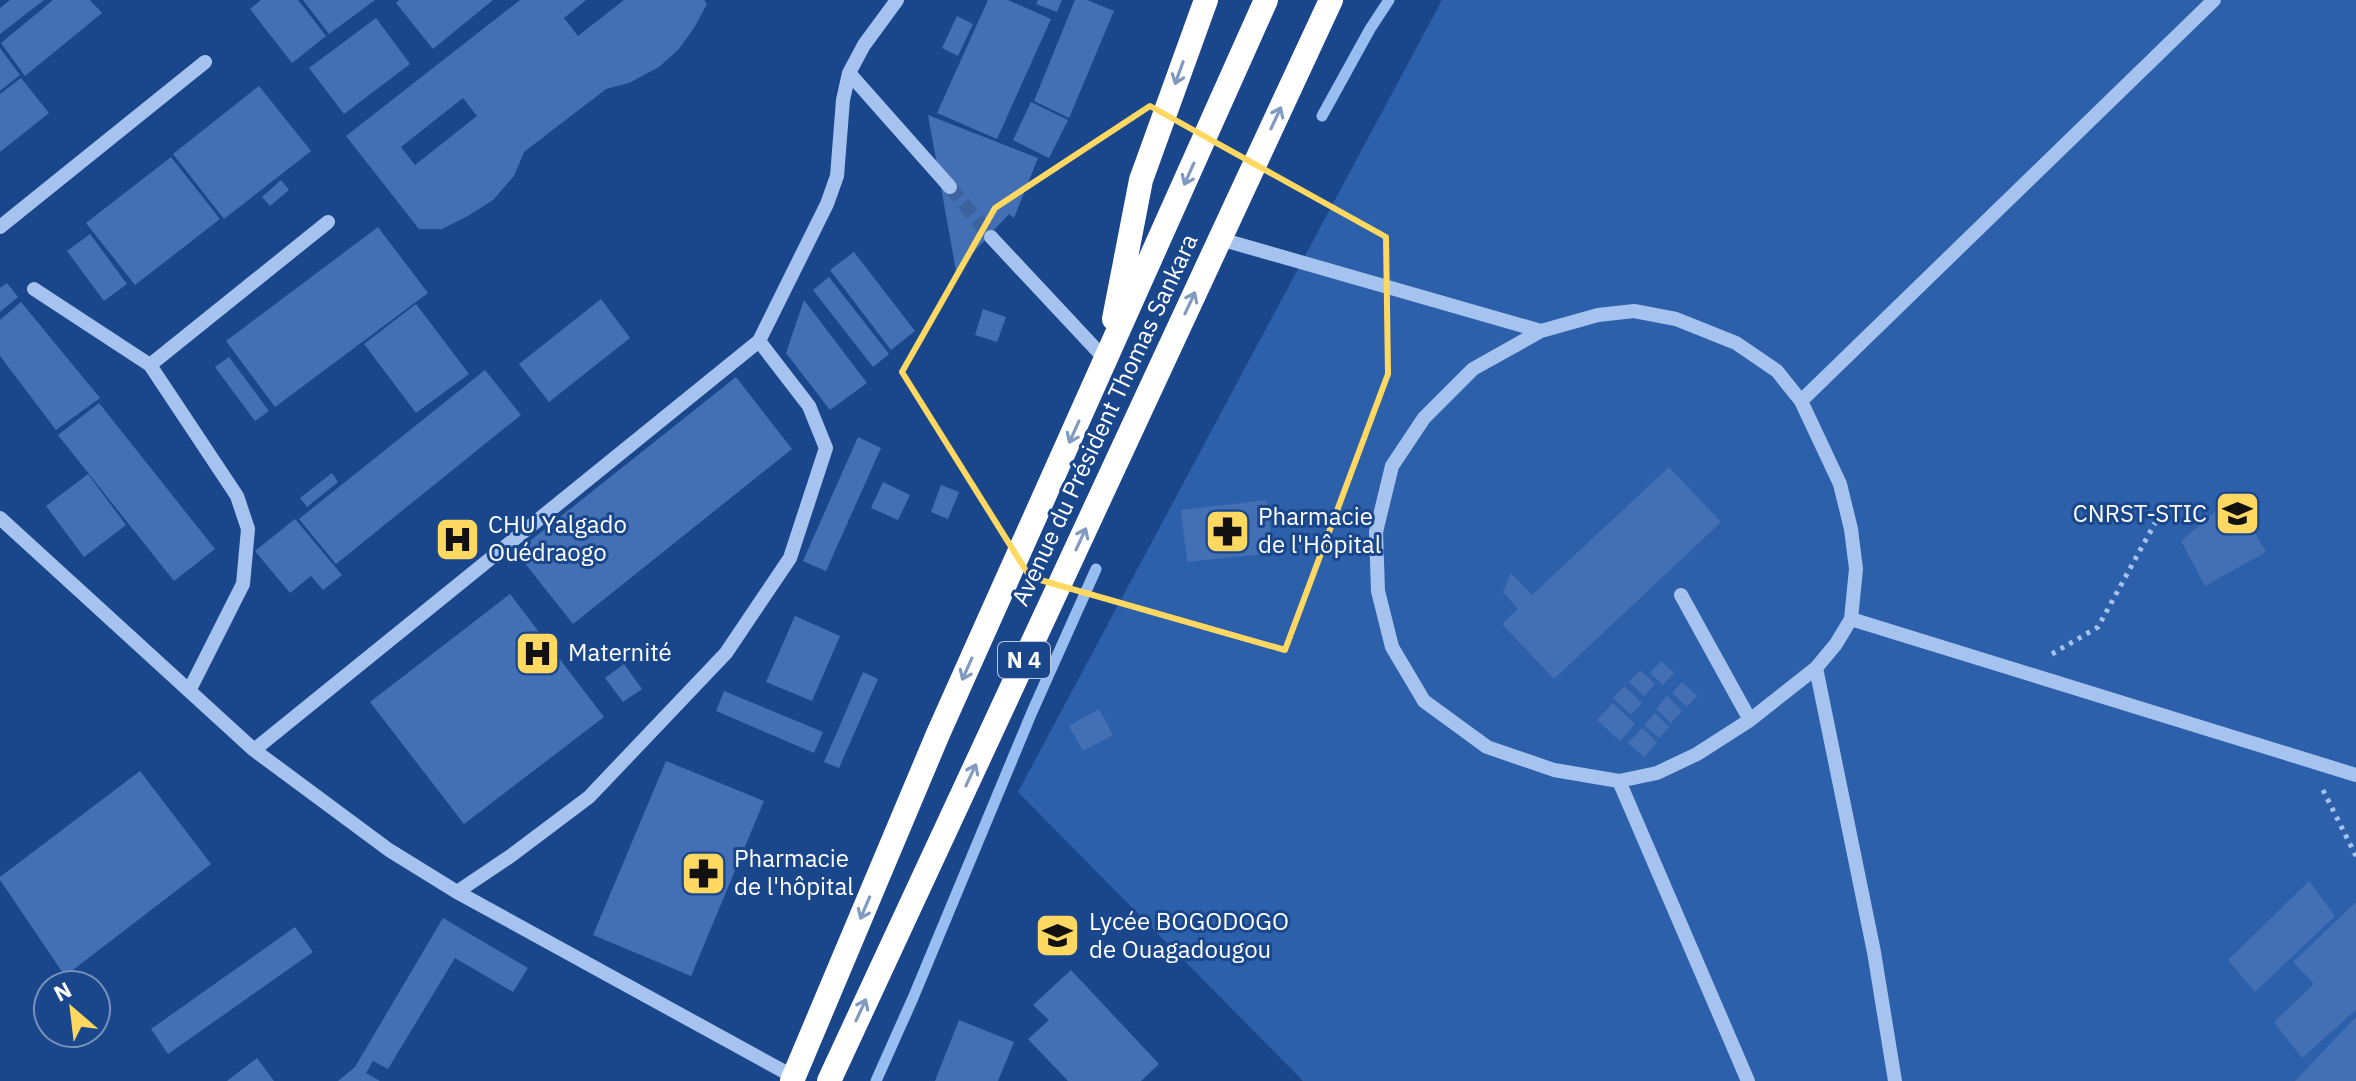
<svg xmlns="http://www.w3.org/2000/svg" width="2356" height="1081" font-family="'IBM Plex Sans',sans-serif">
<rect width="100%" height="100%" fill="#1a478c"/>
<!-- green -->
<path fill="#2d60aa" d="M 1442,0 L 2356,0 L 2356,1081 L 1303,1081 L 1018,792 Z"/>
<g fill="none" stroke-linecap="round" stroke-linejoin="round">
<!-- stream -->
<path stroke="#98bdf0" stroke-width="11" d="M 1322,116 L 1370,29 L 1389,0
M 876,1081 L 913,998 L 1032,712 L 1096,569"/>
</g>
<!-- building -->
<path fill="#4370b4" fill-rule="evenodd" d="M 10,0 L 44,0 L 0,34 L 0,8 Z
M 53,0 L 90,0 L 102,13 L 25,76 L 1,43 Z
M 261,0 L 298,0 L 326,36 L 292,63 L 250,9 Z
M 303,0 L 375,0 L 329,34 Z
M 399,0 L 493,0 L 433,49 L 396,3 Z
M 520,0 L 586,0 L 564,18 L 578,36 L 624,0 L 704,0 L 707,4 L 694,28 L 678,50 L 659,67 L 629,83 L 606,89 L 524,152 L 514,176 L 493,200 L 468,216 L 442,229 L 419,229 L 346,136 ZM 463,98 L 477,116 L 415,165 L 401,147 Z
M 988,0 L 1008,0 L 1051,19 L 997,139 L 937,113 Z
M 1038,0 L 1062,0 L 1057,12 L 1036,4 Z
M 1075,0 L 1087,0 L 1114,11 L 1069,118 L 1034,101 Z
M 957,16 L 973,24 L 958,56 L 942,48 Z
M 376,18 L 410,64 L 344,114 L 309,68 Z
M 0,48 L 20,75 L 0,91 Z
M 21,78 L 49,113 L 0,152 L 0,94 Z
M 259,86 L 311,151 L 224,219 L 173,154 Z
M 1031,102 L 1068,120 L 1049,158 L 1013,140 Z
M 928,115 L 1038,158 L 1014,218 L 1009,214 L 956,271 Z
M 171,157 L 220,219 L 135,285 L 86,223 Z
M 281,180 L 289,190 L 270,206 L 262,197 Z
M 378,227 L 428,293 L 275,407 L 226,341 Z
M 90,234 L 127,284 L 104,301 L 67,251 Z
M 854,252 L 915,331 L 891,350 L 830,270 Z
M 829,277 L 889,354 L 873,367 L 813,290 Z
M 7,283 L 18,297 L 0,312 L 0,288 Z
M 601,299 L 630,338 L 549,402 L 519,364 Z
M 804,300 L 867,383 L 830,410 L 786,353 Z
M 21,302 L 100,398 L 56,430 L 0,356 L 0,320 Z
M 416,304 L 469,374 L 416,413 L 364,344 Z
M 983,309 L 1006,317 L 997,342 L 975,335 Z
M 229,357 L 269,411 L 255,421 L 215,367 Z
M 485,370 L 521,415 L 336,564 L 299,519 Z
M 736,377 L 792,449 L 573,624 L 516,552 Z
M 99,403 L 215,549 L 174,581 L 58,435 Z
M 858,437 L 881,448 L 826,571 L 803,561 Z
M 1669,467 L 1721,522 L 1554,679 L 1502,624 L 1518,609 L 1503,592 L 1511,573 L 1532,595 Z
M 332,473 L 338,482 L 307,507 L 300,498 Z
M 88,474 L 126,525 L 84,557 L 46,506 Z
M 883,482 L 910,495 L 898,520 L 871,508 Z
M 941,485 L 959,492 L 948,519 L 931,512 Z
M 2233,496 L 2266,552 L 2205,586 L 2181,541 Z
M 1267,500 L 1273,553 L 1187,562 L 1181,510 Z
M 295,519 L 342,575 L 323,590 L 311,576 L 290,593 L 255,551 Z
M 510,594 L 604,717 L 464,824 L 370,702 Z
M 795,616 L 840,636 L 812,701 L 766,682 Z
M 1661,661 L 1674,673 L 1663,685 L 1650,673 Z
M 624,664 L 642,689 L 623,702 L 605,678 Z
M 1640,670 L 1655,684 L 1644,696 L 1629,682 Z
M 863,672 L 878,679 L 839,768 L 824,762 Z
M 1682,682 L 1697,696 L 1687,707 L 1672,693 Z
M 1624,686 L 1642,703 L 1631,715 L 1613,698 Z
M 724,691 L 823,732 L 814,753 L 716,711 Z
M 1667,696 L 1682,711 L 1671,723 L 1656,709 Z
M 1613,703 L 1635,724 L 1620,741 L 1597,720 Z
M 1099,709 L 1113,735 L 1083,751 L 1069,726 Z
M 1655,713 L 1669,727 L 1659,738 L 1644,725 Z
M 1642,728 L 1657,742 L 1644,757 L 1628,743 Z
M 666,761 L 764,801 L 691,976 L 593,935 Z
M 140,771 L 211,864 L 65,976 L 0,880 L 0,877 Z
M 2309,881 L 2335,916 L 2255,992 L 2228,960 Z
M 2356,902 L 2356,1010 L 2302,1058 L 2274,1022 L 2314,984 L 2293,962 Z
M 443,918 L 528,968 L 513,992 L 455,958 L 388,1069 L 373,1061 L 366,1073 L 380,1081 L 338,1081 L 355,1067 Z
M 295,927 L 313,952 L 168,1054 L 151,1029 Z
M 1071,970 L 1159,1064 L 1141,1081 L 1068,1081 L 1028,1039 L 1049,1020 L 1033,1005 Z
M 2356,1017 L 2356,1081 L 2295,1081 Z
M 959,1020 L 1014,1042 L 998,1081 L 935,1081 Z
M 257,1058 L 274,1081 L 227,1081 Z"/>
<g fill="none" stroke-linecap="round" stroke-linejoin="round">
<!-- minor-tunnel -->
<path stroke="#3c639d" stroke-width="14" stroke-dasharray="14 7" stroke-linecap="butt" d="M 950,187 L 991,237"/>
<!-- path -->
<path stroke="#a5c3ee" stroke-width="5" stroke-dasharray="4 6" stroke-linecap="butt" d="M 2052,654 L 2098,627 L 2155,523
M 2323,790 L 2356,856"/>
<!-- minor -->
<path stroke="#a5c3ee" stroke-width="14" d="M 849,73 L 950,187
M 0,227 L 205,62
M 991,237 L 1106,360
M 1220,239 L 1541,331 L 1598,315 L 1634,311 L 1676,319 L 1736,343 L 1777,371 L 1801,401 L 1840,484 L 1851,529 L 1856,569 L 1851,619 L 1836,644 L 1816,668 L 1750,720 L 1697,754 L 1657,773 L 1619,781 L 1554,770 L 1487,747 L 1424,701 L 1392,647 L 1378,591 L 1376,532 L 1392,466 L 1424,418 L 1473,369 L 1541,331
M 34,289 L 150,365 L 237,496 L 248,529 L 243,584 L 190,689
M 150,365 L 328,222
M 1801,401 L 2214,0
M 0,518 L 254,750 L 389,850 L 457,892 L 794,1077
M 1681,595 L 1750,720
M 1851,619 L 2356,775
M 1816,668 L 1874,952 L 1895,1081
M 254,750 L 759,341 L 827,204 L 837,176 L 843,100 L 849,73 L 864,45 L 897,0
M 1619,781 L 1748,1081
M 457,892 L 512,855 L 589,797 L 726,653 L 790,558 L 826,448 L 809,406 L 759,341"/>
<!-- highway -->
<path stroke="#fff" stroke-width="24" d="M 1114,319 L 1141,180 L 1206,0
M 792,1081 L 938,734 L 1266,0
M 829,1081 L 1331,0"/>
</g>
<!-- one-way arrows -->
<defs><path id="oneway-shaft" d="M-6 0H5M1.5-3L5.5 0L1.5 3" fill="none" stroke-width="1.6" stroke-linecap="round" stroke-linejoin="round" transform="scale(2)"/></defs>
<g stroke="#819ac0">
<use href="#oneway-shaft" transform="translate(1179 73) rotate(110)"/>
<use href="#oneway-shaft" transform="translate(1276 118) rotate(-65)"/>
<use href="#oneway-shaft" transform="translate(1189 174) rotate(114)"/>
<use href="#oneway-shaft" transform="translate(1190 303) rotate(-65)"/>
<use href="#oneway-shaft" transform="translate(1074 432) rotate(114)"/>
<use href="#oneway-shaft" transform="translate(1081 539) rotate(-65)"/>
<use href="#oneway-shaft" transform="translate(967 669) rotate(114)"/>
<use href="#oneway-shaft" transform="translate(971 775) rotate(-65)"/>
<use href="#oneway-shaft" transform="translate(865 908) rotate(113)"/>
<use href="#oneway-shaft" transform="translate(861 1010) rotate(-65)"/>
</g>
<!-- marked area -->
<path fill="none" stroke="#ffd861" stroke-width="6" stroke-linejoin="round" d="M 1150,106 L 1386,237 L 1388,374 L 1285,650 L 1030,577 L 902,372 L 995,208 Z"/>
<!-- icons -->
<defs>
<symbol id="school-square" viewBox="-11 -11 22 22"><rect x="-9" y="-9" width="18" height="18" rx="4" fill="#ffd861" stroke="#1a478c"/><path d="M0-5L7-2L0 1L-7-2ZM-4 1L0 2.5L4 1V4Q0 6-4 4Z" fill="#111"/></symbol>
<symbol id="pharmacy-square" viewBox="-11 -11 22 22"><rect x="-9" y="-9" width="18" height="18" rx="4" fill="#ffd861" stroke="#1a478c"/><path d="M-2-6h4v4h4v4h-4v4h-4v-4h-4v-4h4Z" fill="#111"/></symbol>
<symbol id="hospital-square" viewBox="-11 -11 22 22"><rect x="-9" y="-9" width="18" height="18" rx="4" fill="#ffd861" stroke="#1a478c"/><path d="M-5-5h3v3.5h4V-5h3V5h-3V1.5h-4V5h-3Z" fill="#111"/></symbol>
</defs>
<g fill-rule="evenodd">
<use href="#school-square" x="2212" y="488" width="51" height="51"/>
<use href="#pharmacy-square" x="1202" y="506" width="51" height="51"/>
<use href="#hospital-square" x="432" y="514" width="51" height="51"/>
<use href="#hospital-square" x="512" y="628" width="51" height="51"/>
<use href="#pharmacy-square" x="678" y="848" width="51" height="51"/>
<use href="#school-square" x="1032" y="910" width="51" height="51"/>
</g>
<g text-anchor="middle" stroke-width="6" stroke-linejoin="round" paint-order="stroke">
<!-- shield labels -->
<rect fill="#1a478c" stroke="#bac8dc" stroke-width="2" x="998" y="642" width="52" height="36" rx="6"/>
<g font-size="22" font-weight="bold" fill="#fff">
<text x="1024" y="668">N 4</text>
</g>
<!-- street labels -->
<g font-size="24" fill="#fff" stroke="#1a478c">
<text transform="translate(1105 420) rotate(-65)" y="8">Avenue du Président Thomas Sankara</text>
</g>
<!-- poi labels -->
<g font-size="24" fill="#fff" stroke="#1a478c" text-anchor="start">
<text x="2207" y="522" text-anchor="end">CNRST-STIC</text>
<text x="1258" y="525">Pharmacie<tspan x="1258" dy="28">de l'Hôpital</tspan></text>
<text x="488" y="533">CHU Yalgado<tspan x="488" dy="28">Ouédraogo</tspan></text>
<text x="568" y="661">Maternité</text>
<text x="734" y="867">Pharmacie<tspan x="734" dy="28">de l'hôpital</tspan></text>
<text x="1089" y="930">Lycée BOGODOGO<tspan x="1089" dy="28">de Ouagadougou</tspan></text>
</g>
</g>
<!-- north arrow -->
<g transform="translate(72 1009) rotate(332)"><circle r="38" fill="#1a478c" stroke="#7691ba" stroke-width="2"/>
<path d="M0-6L14 30L0 20L-14 30Z" fill="#ffd861"/>
<text y="-12" font-size="22" font-weight="bold" text-anchor="middle" fill="#ffffff">N</text>
</g>
</svg>
